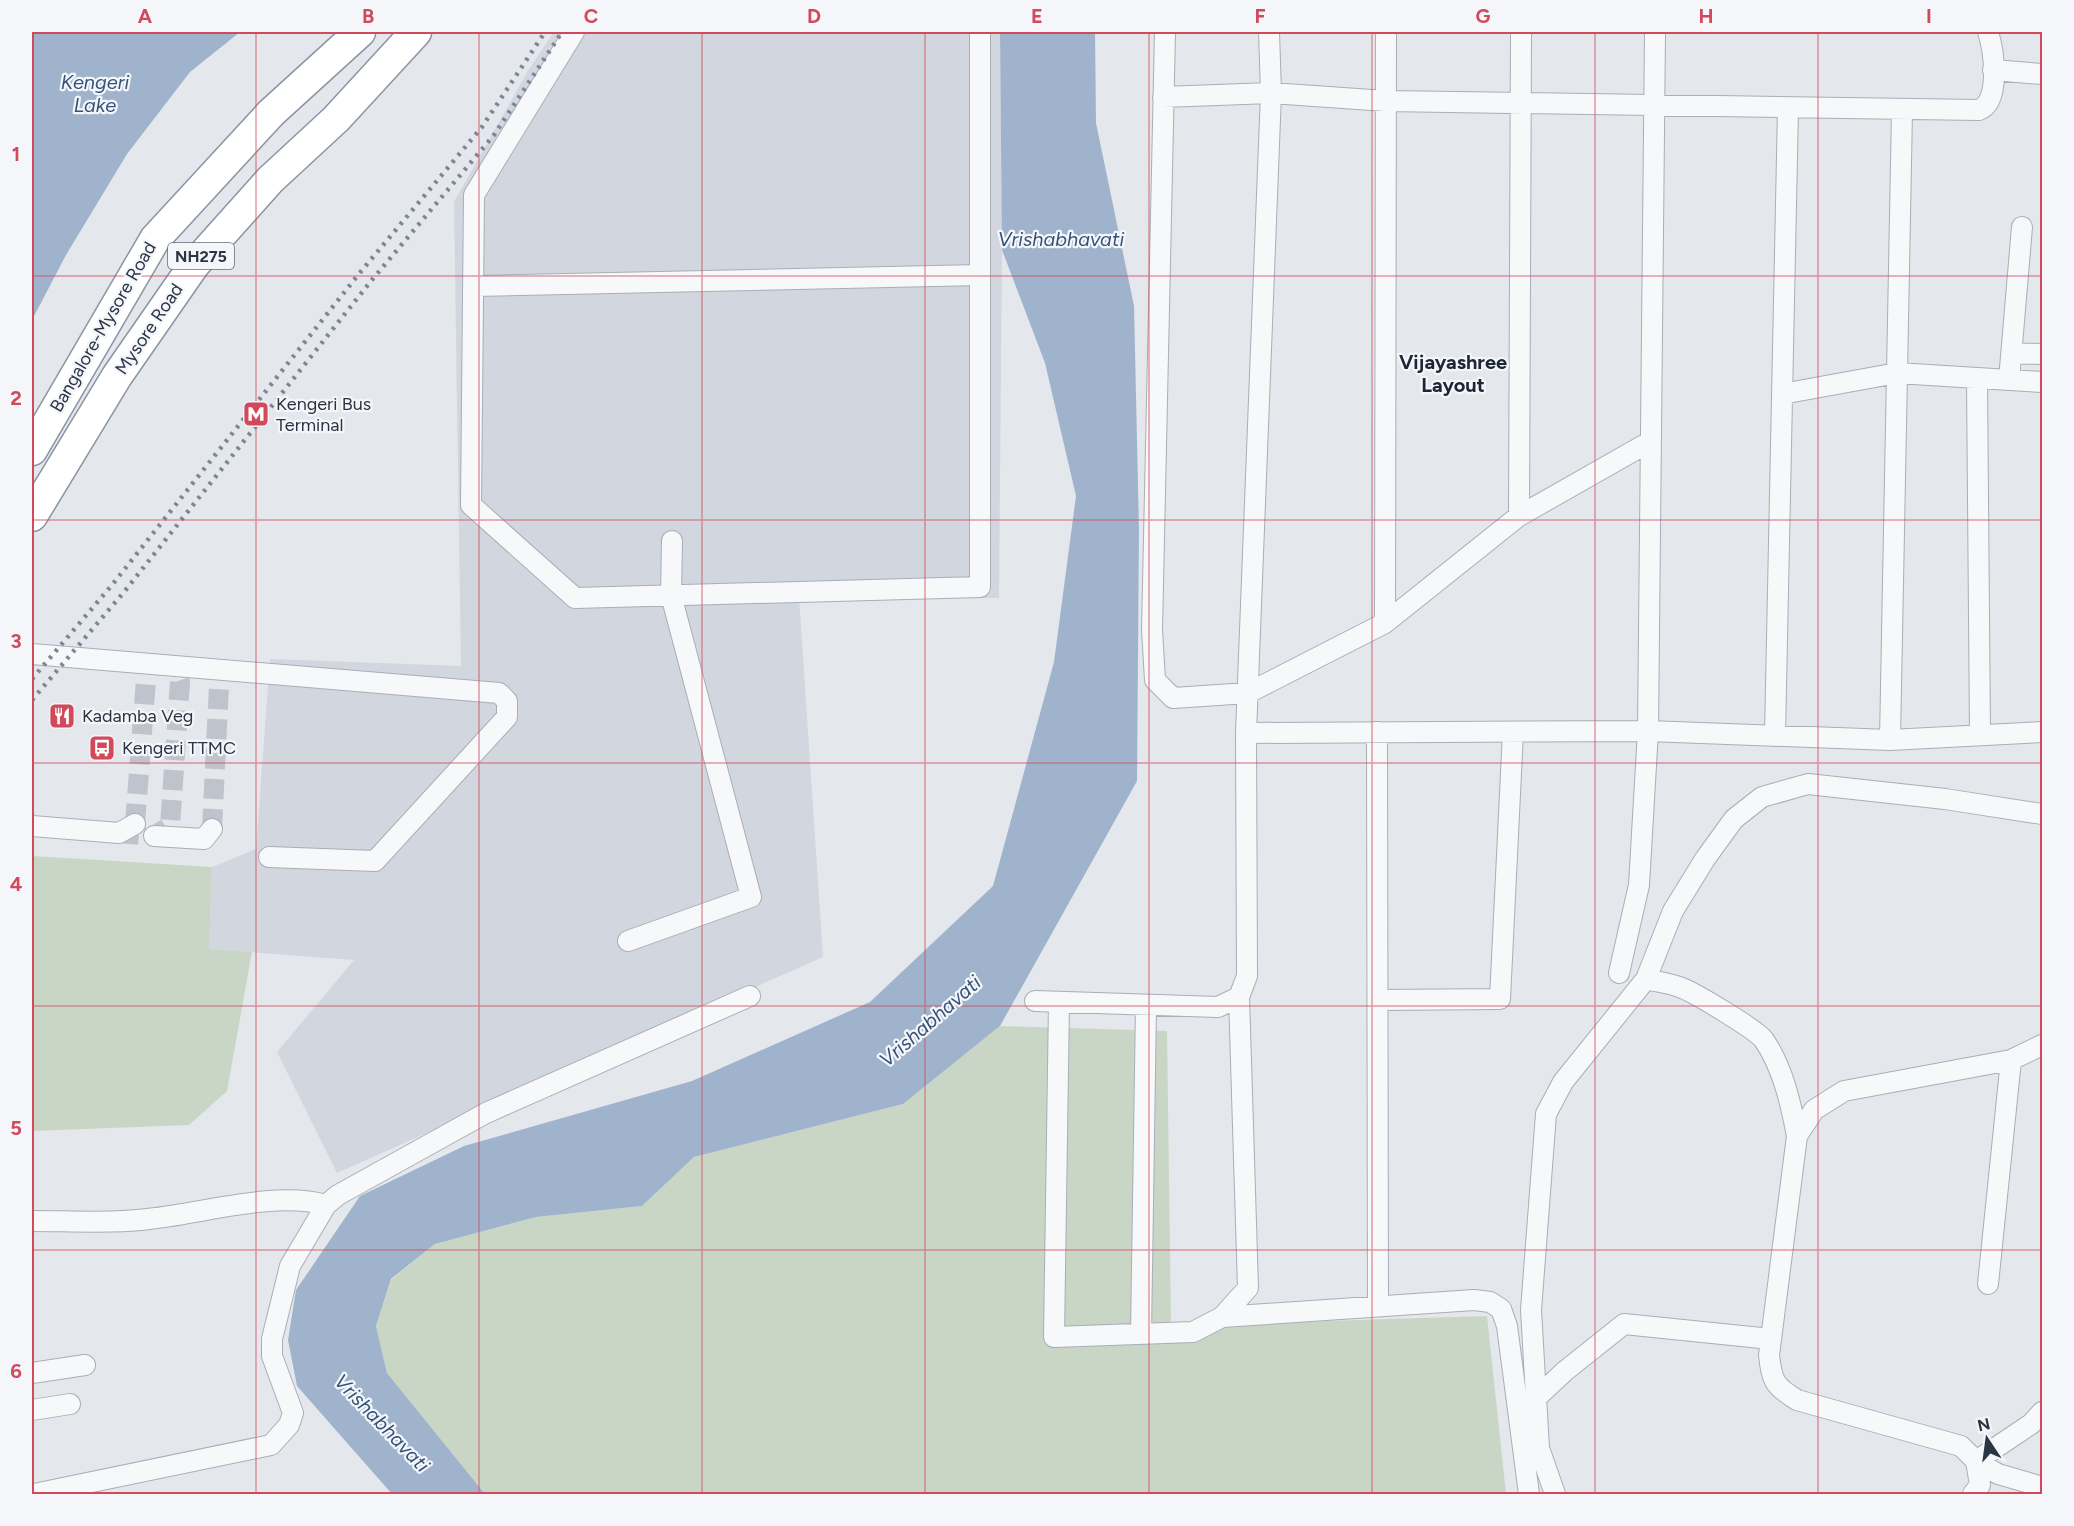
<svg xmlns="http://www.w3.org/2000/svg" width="2074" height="1526" font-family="Figtree,sans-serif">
<rect width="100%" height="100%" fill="#e4e7ec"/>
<!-- built -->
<path fill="#d2d6de" d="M 554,32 L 1000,32 L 1002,250 L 999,598 L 799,597 L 823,957 L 337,1173 L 277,1052 L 354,960 L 209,949 L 212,867 L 256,849 L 270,659 L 461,666 L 454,202 L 529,69 Z"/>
<!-- green -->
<path fill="#c9d6c5" d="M 32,856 L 212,867 L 209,949 L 252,952 L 227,1091 L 189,1125 L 32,1131 Z
M 1000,1026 L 1167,1031 L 1171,1326 L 1487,1316 L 1506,1494 L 485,1494 L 387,1373 L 376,1326 L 391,1280 L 435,1244 L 536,1217 L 642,1206 L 694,1157 L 903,1104 Z"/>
<!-- water -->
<path fill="#9fb4cc" d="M 32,32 L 240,32 L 190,72 L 127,154 L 66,255 L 32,320 Z
M 1000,32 L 1095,32 L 1096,123 L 1134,306 L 1139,530 L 1137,781 L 1000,1026 L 903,1104 L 694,1157 L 642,1206 L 536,1217 L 435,1244 L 391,1279 L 376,1326 L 387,1373 L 485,1494 L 392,1494 L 297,1386 L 288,1340 L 296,1290 L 360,1196 L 464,1146 L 692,1081 L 870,1002 L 993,886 L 1054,662 L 1076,496 L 1045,363 L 1002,250 Z"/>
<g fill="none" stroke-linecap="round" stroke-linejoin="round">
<!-- minor-tunnel -->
<path stroke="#bfc3cb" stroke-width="20" stroke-dasharray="20 10" stroke-linecap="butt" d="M 135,824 L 146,679
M 212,829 L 219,685
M 119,833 L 154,836 L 170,826 L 180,682 L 175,666"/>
<defs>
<path id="minor" d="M 574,32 L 474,195 L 471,505 L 575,598 L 980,587 L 980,32
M 1165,32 L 1152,630 L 1155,680 L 1173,698 L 1248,693 L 1385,623 L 1519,516 L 1651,441
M 1993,70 L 2042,74
M 1163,97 L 1271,93 L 1386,101 L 1979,110 C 2001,102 1994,51 1988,32
M 474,286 L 980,275
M 2012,353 L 2042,354
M 1977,378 L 1980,735
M 2009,380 L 2022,227
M 1782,394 L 1897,373 L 2042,382
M 1519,516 L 1521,32
M 1385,623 L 1386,32
M 32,654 L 499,693 L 507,701 L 507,717 L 375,861 L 269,857
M 1377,732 L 1378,1306
M 1246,733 L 1648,731 L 1890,740 L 2042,732
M 1775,736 L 1788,108
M 1890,740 L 1902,111
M 32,826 L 119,833 L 135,824
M 154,836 L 204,839 L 212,829
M 628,941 L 751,897 L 671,595 L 672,541
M 1619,973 L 1639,885 L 1648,731 L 1655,32
M 1378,1000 L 1500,999 L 1513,732
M 1035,1001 L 1218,1007 L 1239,997 L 1247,976 L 1246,733 L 1271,93 L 1269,32
M 1059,1002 L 1054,1337 L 1193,1332 L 1222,1317 L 1248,1288 L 1239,997
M 1797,1136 C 1791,1104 1783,1068 1764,1040 C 1757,1030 1695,993 1682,988 C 1671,983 1657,982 1646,979 L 1673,911 L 1705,859 L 1734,819 L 1762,797 L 1808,784 L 1945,799 L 2042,814
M 32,1221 C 73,1221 116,1224 156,1218 C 207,1212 277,1191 326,1205
M 1988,1284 L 2011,1060
M 1222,1317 L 1474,1300 L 1490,1302 L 1501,1309 L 1507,1326 L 1529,1494
M 1141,1334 L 1146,1005
M 32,1373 L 85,1365
M 1534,1400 L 1565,1371 L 1624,1324 L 1771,1339
M 32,1410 L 70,1404
M 2036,1485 L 1998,1474 L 1976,1461 L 2031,1424 L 2042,1412
M 34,1494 L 271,1445 L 289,1425 L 293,1413 L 272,1356 L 272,1339 L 290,1266 L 326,1205 L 338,1195 L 486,1113 L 750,996
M 1555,1494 L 1539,1448 L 1531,1310 L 1546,1114 L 1563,1082 L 1646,979
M 1973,1494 L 1980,1485 L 1976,1461 L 1961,1446 L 1797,1400 C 1774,1386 1772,1381 1769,1355 L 1797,1136 L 1814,1110 L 1844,1091 L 2011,1060 L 2042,1045"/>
<path id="highway" d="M 32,450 L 155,239 L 271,113 L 360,32
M 32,516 L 117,376 L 194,265 L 270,180 L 336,119 L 416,32"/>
</defs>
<!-- minor casing -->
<use href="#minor" stroke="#a9aeb7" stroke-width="22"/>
<!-- highway casing -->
<use href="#highway" stroke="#8b94a3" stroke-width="33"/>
<!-- minor -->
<use href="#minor" stroke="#f7f8fa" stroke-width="20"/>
<!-- highway -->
<use href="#highway" stroke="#fff" stroke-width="30"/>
<!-- rail -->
<path stroke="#7d8696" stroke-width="4.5" stroke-dasharray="3 6" stroke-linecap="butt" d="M 32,679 L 112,585 L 358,275 L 482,127 L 545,32
M 32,700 L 124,592 L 371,281 L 494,135 L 562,32"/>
</g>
<!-- grid -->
<path fill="none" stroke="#d1495b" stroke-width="1.5" stroke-opacity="0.55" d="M 256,32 L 256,1494M 479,32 L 479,1494M 702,32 L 702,1494M 925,32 L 925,1494M 1149,32 L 1149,1494M 1372,32 L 1372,1494M 1595,32 L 1595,1494M 1818,32 L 1818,1494M 32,276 L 2042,276M 32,520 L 2042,520M 32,763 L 2042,763M 32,1006 L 2042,1006M 32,1250 L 2042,1250"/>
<!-- icons -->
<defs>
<symbol id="metro-square" viewBox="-11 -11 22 22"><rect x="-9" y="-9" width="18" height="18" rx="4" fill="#d1495b" stroke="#f4f6f9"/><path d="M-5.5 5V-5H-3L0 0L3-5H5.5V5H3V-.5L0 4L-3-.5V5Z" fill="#fff"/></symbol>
<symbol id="restaurant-square" viewBox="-11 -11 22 22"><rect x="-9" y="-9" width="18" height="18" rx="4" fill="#d1495b" stroke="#f4f6f9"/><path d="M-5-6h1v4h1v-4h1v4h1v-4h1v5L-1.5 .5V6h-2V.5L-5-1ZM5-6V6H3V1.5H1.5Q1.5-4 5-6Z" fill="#fff"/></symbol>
<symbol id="bus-square" viewBox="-11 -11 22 22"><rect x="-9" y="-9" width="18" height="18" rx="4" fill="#d1495b" stroke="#f4f6f9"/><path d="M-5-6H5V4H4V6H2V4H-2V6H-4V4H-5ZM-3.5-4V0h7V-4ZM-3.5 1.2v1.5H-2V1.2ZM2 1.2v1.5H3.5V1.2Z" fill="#fff"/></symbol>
</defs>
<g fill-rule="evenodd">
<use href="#metro-square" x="241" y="399" width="30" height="30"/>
<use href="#restaurant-square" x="47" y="701" width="30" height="30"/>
<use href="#bus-square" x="87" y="733" width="30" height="30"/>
</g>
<g text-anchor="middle" stroke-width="4.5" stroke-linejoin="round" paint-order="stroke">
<!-- shield labels -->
<rect fill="#f4f6f9" stroke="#676e7b" stroke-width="1.5" x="168" y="243" width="66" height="26" rx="4.5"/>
<g font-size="16" font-weight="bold" fill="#2b3445">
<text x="201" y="262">NH275</text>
</g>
<!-- street labels -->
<g font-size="18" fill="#2b3445" stroke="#f4f6f9">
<text transform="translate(103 327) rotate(-60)" y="6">Bangalore-Mysore Road</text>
<text transform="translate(149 329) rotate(-56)" y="6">Mysore Road</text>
</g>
<!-- poi labels -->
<g font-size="18" fill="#2b3445" stroke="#f4f6f9" text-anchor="start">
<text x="276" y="410">Kengeri Bus<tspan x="276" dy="21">Terminal</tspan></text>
<text x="82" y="722">Kadamba Veg</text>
<text x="122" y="754">Kengeri TTMC</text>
</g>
<!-- water labels -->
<g font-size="20" font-style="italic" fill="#34527a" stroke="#f4f6f9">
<text x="95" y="89">Kengeri<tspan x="95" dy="23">Lake</tspan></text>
<text x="1061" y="246">Vrishabhavati</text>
<text transform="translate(930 1021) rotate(-41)" y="7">Vrishabhavati</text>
<text transform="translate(382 1423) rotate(46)" y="7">Vrishabhavati</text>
</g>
<!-- neighbourhood labels -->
<g font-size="20" font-weight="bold" fill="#1d2536" stroke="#f4f6f9">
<text x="1453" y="369">Vijayashree<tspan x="1453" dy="23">Layout</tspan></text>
</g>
</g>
<!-- border -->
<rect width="2074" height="1526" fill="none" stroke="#f4f6f9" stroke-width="66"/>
<!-- north arrow -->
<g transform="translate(1987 1439) rotate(347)" stroke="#f4f6f9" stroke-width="4.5" paint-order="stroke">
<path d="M0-4.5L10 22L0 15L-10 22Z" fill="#2b3445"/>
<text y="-9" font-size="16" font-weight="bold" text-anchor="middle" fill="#2b3445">N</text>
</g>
<rect x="33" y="33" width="2008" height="1460" fill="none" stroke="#d1495b" stroke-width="2"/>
<g font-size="20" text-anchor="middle" font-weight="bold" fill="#d1495b">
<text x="145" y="23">A</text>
<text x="368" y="23">B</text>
<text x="591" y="23">C</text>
<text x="814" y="23">D</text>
<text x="1037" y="23">E</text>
<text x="1260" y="23">F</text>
<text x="1483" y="23">G</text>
<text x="1706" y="23">H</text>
<text x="1929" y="23">I</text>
<text x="16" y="161">1</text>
<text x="16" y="405">2</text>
<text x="16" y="648">3</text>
<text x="16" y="891">4</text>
<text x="16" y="1135">5</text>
<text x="16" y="1378">6</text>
</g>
</svg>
